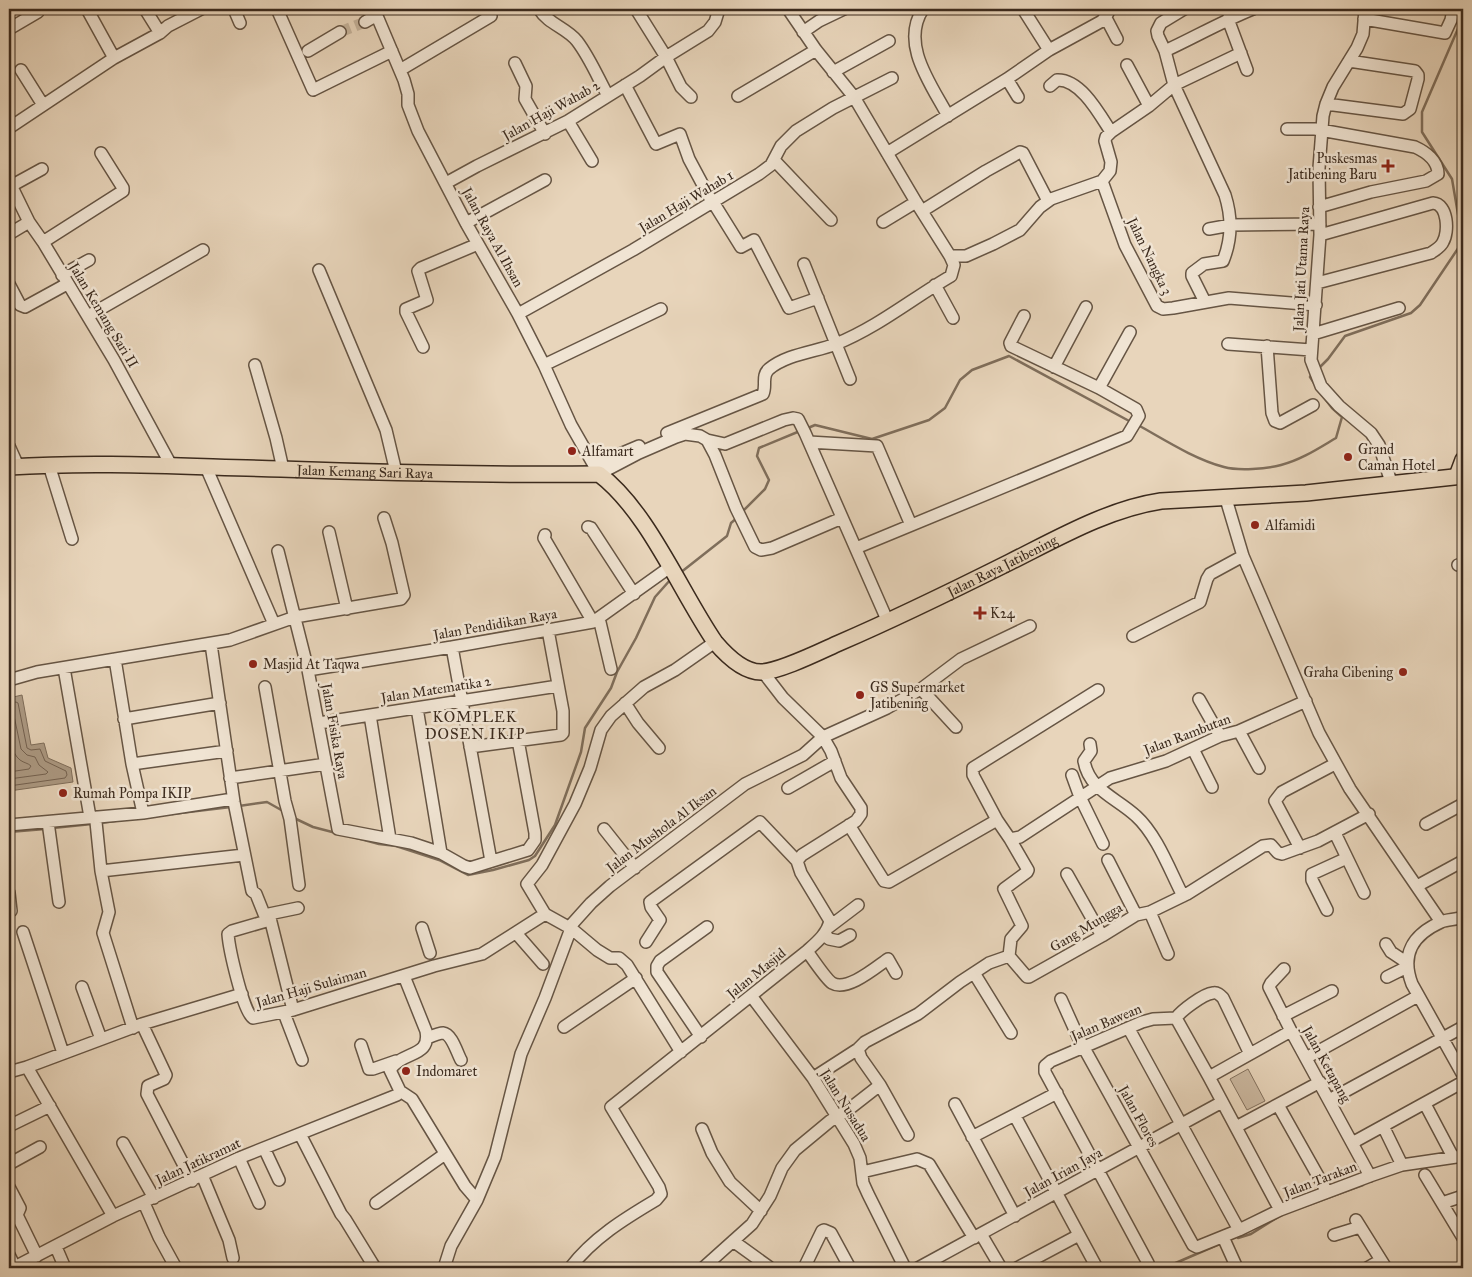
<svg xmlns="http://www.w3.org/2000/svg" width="1472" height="1277" font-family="'IM FELL Great Primer',serif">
<rect width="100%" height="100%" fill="#e8d5bb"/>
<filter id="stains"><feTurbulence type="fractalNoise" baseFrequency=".004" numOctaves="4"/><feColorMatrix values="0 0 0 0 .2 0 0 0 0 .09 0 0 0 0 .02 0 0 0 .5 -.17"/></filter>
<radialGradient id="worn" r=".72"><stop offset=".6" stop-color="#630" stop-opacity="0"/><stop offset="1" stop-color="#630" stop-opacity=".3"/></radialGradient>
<!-- green -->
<path fill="#cbb8a0" stroke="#83715e" d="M 1248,1069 L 1265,1101 L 1247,1110 L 1230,1079 Z"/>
<!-- water -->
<path fill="#ad9b85" stroke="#7f6e5b" d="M 22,695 L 31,745 L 44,743 L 48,758 L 71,768 L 73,782 L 9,791 L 9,698 Z"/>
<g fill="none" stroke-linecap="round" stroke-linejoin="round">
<!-- shore -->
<path stroke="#746251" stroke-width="1" d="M 9,703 L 16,702 L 18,703 L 27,748 L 31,750 L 40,749 L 45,761 L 66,771 L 67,775 L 65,778 L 9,786
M 9,709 L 13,711 L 21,749 L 27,755 L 35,757 L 39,765 L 48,772 L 46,774 L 9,779
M 9,728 C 11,739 11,753 20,760 C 24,763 28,763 31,766 L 29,769 L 9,772"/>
<!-- stream -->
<path stroke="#7f6e5b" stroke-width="2.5" d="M 1318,369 L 1328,359 L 1345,336 L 1411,313 L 1420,305 L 1461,244 L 1460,226 L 1452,179 L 1422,132 L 1422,112 L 1463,17
M 1312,374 L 1310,377 L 1316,386
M 1138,425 C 1165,440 1194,459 1224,467 C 1238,471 1267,469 1281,465 C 1301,460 1319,448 1336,438 L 1342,417 L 1332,408 L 1322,395
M 808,428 L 815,425 L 872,439 L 929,420 L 945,408 L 960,380 L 972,370 L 1009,356 L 1131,422
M 741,513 L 765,489 L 769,480 L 757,456 L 759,448 L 800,431
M 680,573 L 727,536 L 731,523 L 738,517
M 239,806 L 267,802 L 283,811
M 172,814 L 231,807
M 294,818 L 313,827 L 336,833
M 100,823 L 122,820
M 53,828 L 92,824
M 9,832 L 45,829
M 353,837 L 379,844 L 396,846 L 439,860 L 468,875 L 493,870 L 529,860 L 535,856 L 555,825 L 581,752 L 585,728 L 611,688 L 617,672 L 636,638 L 655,597 L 671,579
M 1300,1208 L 1363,1185
M 1238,1238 L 1251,1234 L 1283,1214
M 1164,1268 L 1222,1243"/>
<!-- minor-tunnel -->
<path stroke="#c5b39b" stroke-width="11" stroke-dasharray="11 5.5" stroke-linecap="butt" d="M 340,32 L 365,22"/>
<defs>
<path id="minor" d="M 87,9 L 114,58
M 145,9 L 160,33
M 234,9 L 240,23
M 277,9 L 313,90 L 392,51
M 374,9 L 404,80 L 408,94 L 408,105 L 418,131 L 466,223 L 518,314 L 544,365 L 571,425 L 599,474 L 639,453 L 676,437 L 685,434 L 700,436 L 707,440 L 725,444 L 784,420 L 793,418 L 798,419 L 805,433 L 888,622
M 539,9 C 548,24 567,28 577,41 C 590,58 598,78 608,96
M 636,9 L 666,57 L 681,87 L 691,97
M 788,9 L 816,50 L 854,97 L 916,202 L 950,256 L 966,256 L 993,244 L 1020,230 L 1040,207 L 1051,199 L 1102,181 L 1110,171 L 1111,162 L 1105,141 L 1106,137 L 1111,132 L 1149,106 L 1174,85 L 1241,53
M 923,9 C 900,44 931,84 948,116
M 1023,9 L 1049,50
M 1184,9 L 1161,23 L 1157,31 L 1158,36 L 1165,51 L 1174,85 L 1225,195 C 1232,217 1232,239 1223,261 L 1204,264 L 1192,273 L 1192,276 L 1205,302
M 1365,9 L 1363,34 L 1357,48 L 1333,87 L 1326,104 L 1323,116 L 1319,168 L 1320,235 L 1311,360 L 1321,386 L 1339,406 L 1371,433 L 1379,445 L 1391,482
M 1106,18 L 1117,39
M 1228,19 L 1247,70
M 1364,19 L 1445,33 L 1451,20 L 1453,9
M 365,22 L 377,15
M 9,29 L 38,12
M 803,32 L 819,21 L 844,9
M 308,51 L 340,32
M 1165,51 C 1195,37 1223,21 1253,9
M 515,63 L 526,86 L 525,99 L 545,134
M 1127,65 L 1149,106
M 21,70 L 43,105
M 400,70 L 491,16
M 833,72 L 889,41
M 1007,79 L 1018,97
M 625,85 L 656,144 L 680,134 L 689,159 L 712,202
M 1050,86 L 1057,80 C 1081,79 1100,115 1111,132
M 738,96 L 816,50
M 1326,104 L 1403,114 L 1410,109 L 1418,79 L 1418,75 L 1415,71 L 1349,61
M 568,121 L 592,161
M 9,128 L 114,58 L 160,33 L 168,26 L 201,9
M 1287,129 L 1315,129 L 1415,147 C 1426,152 1438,161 1438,174 L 1426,181 L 1371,192 L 1319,207
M 887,153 L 1007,79 L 1049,50 L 1102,21 L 1108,13 L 1108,9
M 774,160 L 831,220
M 9,181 L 29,222 L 43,242 L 114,360 L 171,465
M 1102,181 L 1125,245 L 1157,306 L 1163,309 L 1173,308 L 1229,298 L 1316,305
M 446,183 L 477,166 L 568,121 L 640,76 L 666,57 L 708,31 L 715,22 L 719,9
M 11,186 L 42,169
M 713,202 L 741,247 L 754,240 L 789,308 L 818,298
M 922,211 L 986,171 L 1020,152 L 1023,153 L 1048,201
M 883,222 L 916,202
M 466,223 L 545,180
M 1209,229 L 1231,225 L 1320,224
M 9,234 L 29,222
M 43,242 L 123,191 L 123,188 L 101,153
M 804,264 L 850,379
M 319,270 L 386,430 L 396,472
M 62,275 L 89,260
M 1317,283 L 1431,253 C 1435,250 1441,247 1443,242 C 1449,232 1448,204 1433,203 L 1320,235
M 9,284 L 20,305 L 25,307 L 67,284
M 935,285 L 953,318
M 518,314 L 633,250 L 759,174 L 771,165 L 781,146 L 796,131 L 833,108 L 892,78
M 88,316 L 203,250
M 1313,334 L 1399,308
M 1228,344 L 1311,350
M 1267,346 L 1272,413 L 1275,421 L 1280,423 L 1313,405
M 423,347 L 406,312 L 406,309 L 427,300 L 418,271 L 421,268 L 478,244
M 255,365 L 276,438 L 283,469
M 544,365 L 661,309
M 1054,367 L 1086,307
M 1099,388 L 1130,332
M 667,433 L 763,394 C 767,385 761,376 769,369 C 787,354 815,352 836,344 C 878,327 913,298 951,276 L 954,265 L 950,256
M 707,440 L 715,455 L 736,508 L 755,547 L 761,550 L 772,548 L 842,518
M 809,442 L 877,446 L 911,525
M 9,446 L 18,466
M 49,465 L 72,539
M 594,465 L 639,446
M 206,467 L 274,624
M 1226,499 L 1243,556 L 1319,733 L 1350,789 L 1441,922
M 588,527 L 591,528 L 634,594
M 329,532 L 347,609
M 545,535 L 544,538 L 593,622
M 856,548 L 1127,436 L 1139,416 L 1136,409 L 1099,388 L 1011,346 L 1010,343 L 1024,316
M 278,551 L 308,670 L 338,829 L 411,843 L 441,853 L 464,866 L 470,868 L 528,850 L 535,840 L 535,833 L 518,740
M 1458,565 L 1463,564
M 599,618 L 611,669
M 1133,636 L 1200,602 L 1207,579 L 1210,574 L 1243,556
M 211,644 L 234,802 L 252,891 L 256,894 L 264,914 L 269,914 L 298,908
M 452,647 L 491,861
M 115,659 L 132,764 L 143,813
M 64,668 L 90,817
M 308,670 L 452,647 L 593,622 L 670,567
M 9,680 L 37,672 L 230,640 L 295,617 L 401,599 L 404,595 L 392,543 L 384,518
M 265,687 L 285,801 L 290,819 L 299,885
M 921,689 L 956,727
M 1199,699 L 1220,736
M 625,703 L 638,723 L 659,748
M 417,708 L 441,853
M 370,715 L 390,839
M 124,719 L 220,703
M 319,723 L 558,686
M 1239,731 L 1259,768
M 1090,744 L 1091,751 L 1084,761 C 1089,790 1117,798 1136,816 C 1157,835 1170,871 1183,896
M 470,747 L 561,735 L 563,733 L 563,711 L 548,630
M 1193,749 L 1212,787
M 132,764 L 227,751
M 1072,775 L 1080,797 L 1103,844
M 230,778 L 326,764
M 788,788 L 835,761
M 97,817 L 96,822 L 101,871 L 109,912 L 103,933 L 133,1028
M 997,820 L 973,775 L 973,768 L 1098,690
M 48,822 L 59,902
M 1426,824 L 1463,804
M 9,825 L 143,813 L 233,799
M 849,825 L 884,881 L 889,882 L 997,820 L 1010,839 L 1028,870 L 1027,872 L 1004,889 L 1022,926 L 1011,939 L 1009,956
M 604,829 L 635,868
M 1335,833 L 1364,893
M 1010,839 L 1020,837 L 1110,778 L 1166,761 L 1220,736 L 1239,731 L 1306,701
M 1300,848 L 1275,801 L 1282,792 L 1335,764
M 1108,860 L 1136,915
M 101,871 L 244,855
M 1067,874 L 1102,936
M 1417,886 L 1463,861
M 9,893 L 11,911
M 1327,910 L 1312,880 L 1312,874 L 1347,858
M 1150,912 L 1168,954
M 269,914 L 293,1010
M 1463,917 C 1456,920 1447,919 1441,922 C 1412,935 1401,955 1412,984 L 1463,1075
M 270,920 L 232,931 L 228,934 C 229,948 243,1012 253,1018 L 293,1010 L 434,966 L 482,954 L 545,914
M 829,927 L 858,905
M 422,928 L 430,953
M 23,932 L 63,1053
M 516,933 L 543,964
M 825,934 L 829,939 L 839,941 L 850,935
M 646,942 L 660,920 L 651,907 L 650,902 L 760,822 L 797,861
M 1386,944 L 1391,952 L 1406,962
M 807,951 C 812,958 826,979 832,983 C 847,992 875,968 888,959 L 896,973
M 1009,956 L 1027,977 L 1029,977 L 1102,936 L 1136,915 L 1150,912 L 1187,894 L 1263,846 L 1271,845 L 1278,853 L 1282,854 L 1318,841 L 1369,814
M 1284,969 L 1271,983 L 1269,987 L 1291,1031 L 1370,1176
M 974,973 L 1011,1033
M 404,976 L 426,1031 C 431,1058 403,1050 390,1070 L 400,1091 L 412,1099 L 465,1186 L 477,1200 L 451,1246 L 444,1268
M 1387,977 L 1407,967
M 82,987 L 101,1039
M 752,997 L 813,1078 L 854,1144 L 860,1158 L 863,1183 L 868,1194 L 905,1268
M 1061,999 L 1079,1039 L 1193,1245 L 1197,1247 L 1239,1230 L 1280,1210 L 1370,1176 L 1402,1165 L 1463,1156
M 284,1013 L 302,1060
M 1283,1016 L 1332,991
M 1176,1018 L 1209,1077 L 1280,1210
M 142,1024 L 166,1075 L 164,1079 L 148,1086 L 147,1094 L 192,1181
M 564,1027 L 636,978
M 1129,1029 L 1239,1230
M 701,1037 L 657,972 L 657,966 L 660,961 L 707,927
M 427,1038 C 432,1036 439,1033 443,1033 C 452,1034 457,1053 461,1060
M 361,1045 L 369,1069 L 373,1069 L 396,1061
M 858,1049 L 861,1058 L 880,1085 L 908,1135
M 681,1052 L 627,965 L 619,958 L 610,958 L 597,950 L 572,929 L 545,914 L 527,884 L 542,865 L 575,804 L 590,768 L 601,730 L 611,716 L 644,687 L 675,670 L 715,642
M 1306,1058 L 1418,996
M 27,1067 L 113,1216
M 9,1072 L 27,1067 L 142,1024 L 242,994
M 1209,1077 L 1291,1031
M 813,1078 L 858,1049 L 865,1042 L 918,1014 L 960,982 L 989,963 L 1009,956
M 1329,1100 L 1463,1027
M 955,1104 L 1015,1216
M 1425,1104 L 1453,1157
M 1278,1105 L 1327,1192
M 1015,1116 L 1097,1268
M 9,1126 L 50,1106
M 1383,1126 L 1402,1165
M 1236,1127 L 1320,1082
M 702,1129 L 712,1153 L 730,1182 L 761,1211
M 300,1134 L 341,1214 L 345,1219 L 372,1263 L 374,1266 L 372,1268
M 972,1137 L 1057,1093
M 123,1143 L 154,1198
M 1352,1143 L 1463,1082
M 264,1148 L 279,1180
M 239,1158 L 259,1203
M 9,1164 L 40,1147
M 862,1172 L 917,1159 L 929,1164 L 974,1238
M 202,1175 L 229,1240 L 233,1258
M 1425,1175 L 1463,1238
M 9,1187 L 20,1208 L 17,1215 L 37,1256
M 477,1200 L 495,1157 L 521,1054 L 545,998 L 573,923 L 591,903 L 610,886 L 745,784 L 803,755 L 823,737 L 887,708 L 921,689 L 961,659 L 1030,626
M 144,1203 L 159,1237 L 176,1268
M 376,1203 L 445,1154
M 1442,1203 L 1463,1196
M 1356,1220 L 1386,1268
M 981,1234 L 1001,1268
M 1334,1235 L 1360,1227
M 1223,1237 L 1237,1268
M 733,1241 L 769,1267
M 56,1247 L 65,1268
M 9,1255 L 15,1267
M 13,1268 L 113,1216 L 239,1158 L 397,1095 L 400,1091
M 570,1268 C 593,1238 624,1219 656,1200 L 661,1194 L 659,1187 L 611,1107 L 807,951 C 817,942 827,934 830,921 L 801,873 L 797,861 L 802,855 L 856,821 L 861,814 L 861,808 L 841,778 L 831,751 L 823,737 L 783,698 L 763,672
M 703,1268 L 752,1224 L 770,1196 L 782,1168 L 795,1150 L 830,1121 L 848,1110 L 880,1085
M 804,1268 L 822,1231 L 824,1230 L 831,1233 L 850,1268
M 918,1268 L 1222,1102
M 1017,1268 L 1079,1235
M 1144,1268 L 1148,1263 L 1045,1072 L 1045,1066 L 1051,1061 L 1142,1022 L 1153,1019 L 1176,1018 C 1181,1011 1203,994 1213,993 C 1217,992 1220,995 1223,998 L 1250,1054
M 1367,1268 L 1381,1260"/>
<g id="major">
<path id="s1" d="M 9,467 C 100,461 190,467 281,469 C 387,473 493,475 599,474 C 648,511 680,591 715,642 C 726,655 743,672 761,672 C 779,672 821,651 839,643 C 897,618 954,590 1010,562 C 1058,538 1108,509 1161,501 L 1306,493 L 1463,476"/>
<path d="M 1457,476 L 1463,460"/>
</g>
</defs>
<!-- minor casing -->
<use href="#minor" stroke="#654" stroke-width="14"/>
<!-- major casing -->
<use href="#major" stroke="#3b2a1d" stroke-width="18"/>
<!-- minor -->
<use href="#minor" stroke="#f0e4d3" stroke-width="11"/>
<!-- major -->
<use href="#major" stroke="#e8d5bb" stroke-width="15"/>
</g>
<!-- markers -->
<g fill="#8f2418" stroke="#f0e4d3" stroke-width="2">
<path d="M1385.5 158.5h5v5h5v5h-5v5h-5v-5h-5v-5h5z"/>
<circle cx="572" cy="451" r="5"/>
<circle cx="1348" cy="457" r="5"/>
<circle cx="1255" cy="525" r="5"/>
<path d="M977.5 605.5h5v5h5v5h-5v5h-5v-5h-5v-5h5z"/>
<circle cx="253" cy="664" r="5"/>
<circle cx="1403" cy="672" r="5"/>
<circle cx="860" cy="695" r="5"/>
<circle cx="63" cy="793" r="5"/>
<circle cx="406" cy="1071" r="5"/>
</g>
<g text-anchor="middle" stroke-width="5" stroke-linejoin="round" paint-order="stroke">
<!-- street labels -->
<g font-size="14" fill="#3b2a1d" stroke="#f0e4d3">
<text transform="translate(551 110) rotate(-29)" y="5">Jalan Haji Wahab 2</text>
<text transform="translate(686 201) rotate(-31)" y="5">Jalan Haji Wahab 1</text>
<text transform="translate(493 237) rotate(61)" y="5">Jalan Raya Al Ihsan</text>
<text transform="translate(1150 256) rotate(64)" y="5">Jalan Nangka 3</text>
<text transform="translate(1301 269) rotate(-87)" y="5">Jalan Jati Utama Raya</text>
<text transform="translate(104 315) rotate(59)" y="5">Jalan Kemang Sari II</text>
<text dy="5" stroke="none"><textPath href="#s1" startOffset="356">Jalan Kemang Sari Raya</textPath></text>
<text dy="5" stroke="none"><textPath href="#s1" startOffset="1116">Jalan Raya Jatibening</textPath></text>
<text transform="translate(495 624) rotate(-10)" y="5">Jalan Pendidikan Raya</text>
<text transform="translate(436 689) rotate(-9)" y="5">Jalan Matematika 2</text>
<text transform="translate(335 731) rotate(80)" y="5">Jalan Fisika Raya</text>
<text transform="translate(1187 734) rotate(-21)" y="5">Jalan Rambutan</text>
<text transform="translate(661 829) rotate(-37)" y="5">Jalan Mushola Al Iksan</text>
<text transform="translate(1086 927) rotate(-31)" y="5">Gang Mungga</text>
<text transform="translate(756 973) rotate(-39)" y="5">Jalan Masjid</text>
<text transform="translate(311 987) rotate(-16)" y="5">Jalan Haji Sulaiman</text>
<text transform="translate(1106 1022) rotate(-23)" y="5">Jalan Bawean</text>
<text transform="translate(1327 1064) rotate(61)" y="5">Jalan Ketapang</text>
<text transform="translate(846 1105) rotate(58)" y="5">Jalan Nusadua</text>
<text transform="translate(1139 1116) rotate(61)" y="5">Jalan Flores</text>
<text transform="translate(198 1161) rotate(-25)" y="5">Jalan Jatikramat</text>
<text transform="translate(1063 1172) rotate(-29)" y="5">Jalan Irian Jaya</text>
<text transform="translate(1320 1179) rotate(-21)" y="5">Jalan Tarakan</text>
</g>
<!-- poi labels -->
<g font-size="14" fill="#3b2a1d" stroke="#f0e4d3" text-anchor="start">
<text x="1377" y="163" text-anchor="end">Puskesmas<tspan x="1377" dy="16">Jatibening Baru</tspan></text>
<text x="1358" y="454">Grand<tspan x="1358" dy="16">Caman Hotel</tspan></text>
<text x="582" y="456">Alfamart</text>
<text x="1265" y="530">Alfamidi</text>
<text x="990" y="618">K24</text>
<text x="263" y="669">Masjid At Taqwa</text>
<text x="1393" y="677" text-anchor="end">Graha Cibening</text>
<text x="870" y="692">GS Supermarket<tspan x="870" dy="16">Jatibening</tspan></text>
<text x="73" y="798">Rumah Pompa IKIP</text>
<text x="416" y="1076">Indomaret</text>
</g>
<!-- neighbourhood labels -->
<g font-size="15" letter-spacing="1" fill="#3b2a1d" stroke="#f0e4d3">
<text x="475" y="722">KOMPLEK<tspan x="475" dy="17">DOSEN IKIP</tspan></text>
</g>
</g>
<!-- margin -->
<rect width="1472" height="1277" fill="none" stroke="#e8d5bb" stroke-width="30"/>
<rect x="10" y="10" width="1452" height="1257" fill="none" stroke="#3b2a1d" stroke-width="2.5"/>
<rect x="15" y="15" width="1442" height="1247" fill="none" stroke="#3b2a1d"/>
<rect width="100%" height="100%" filter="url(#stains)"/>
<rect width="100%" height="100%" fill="url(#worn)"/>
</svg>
